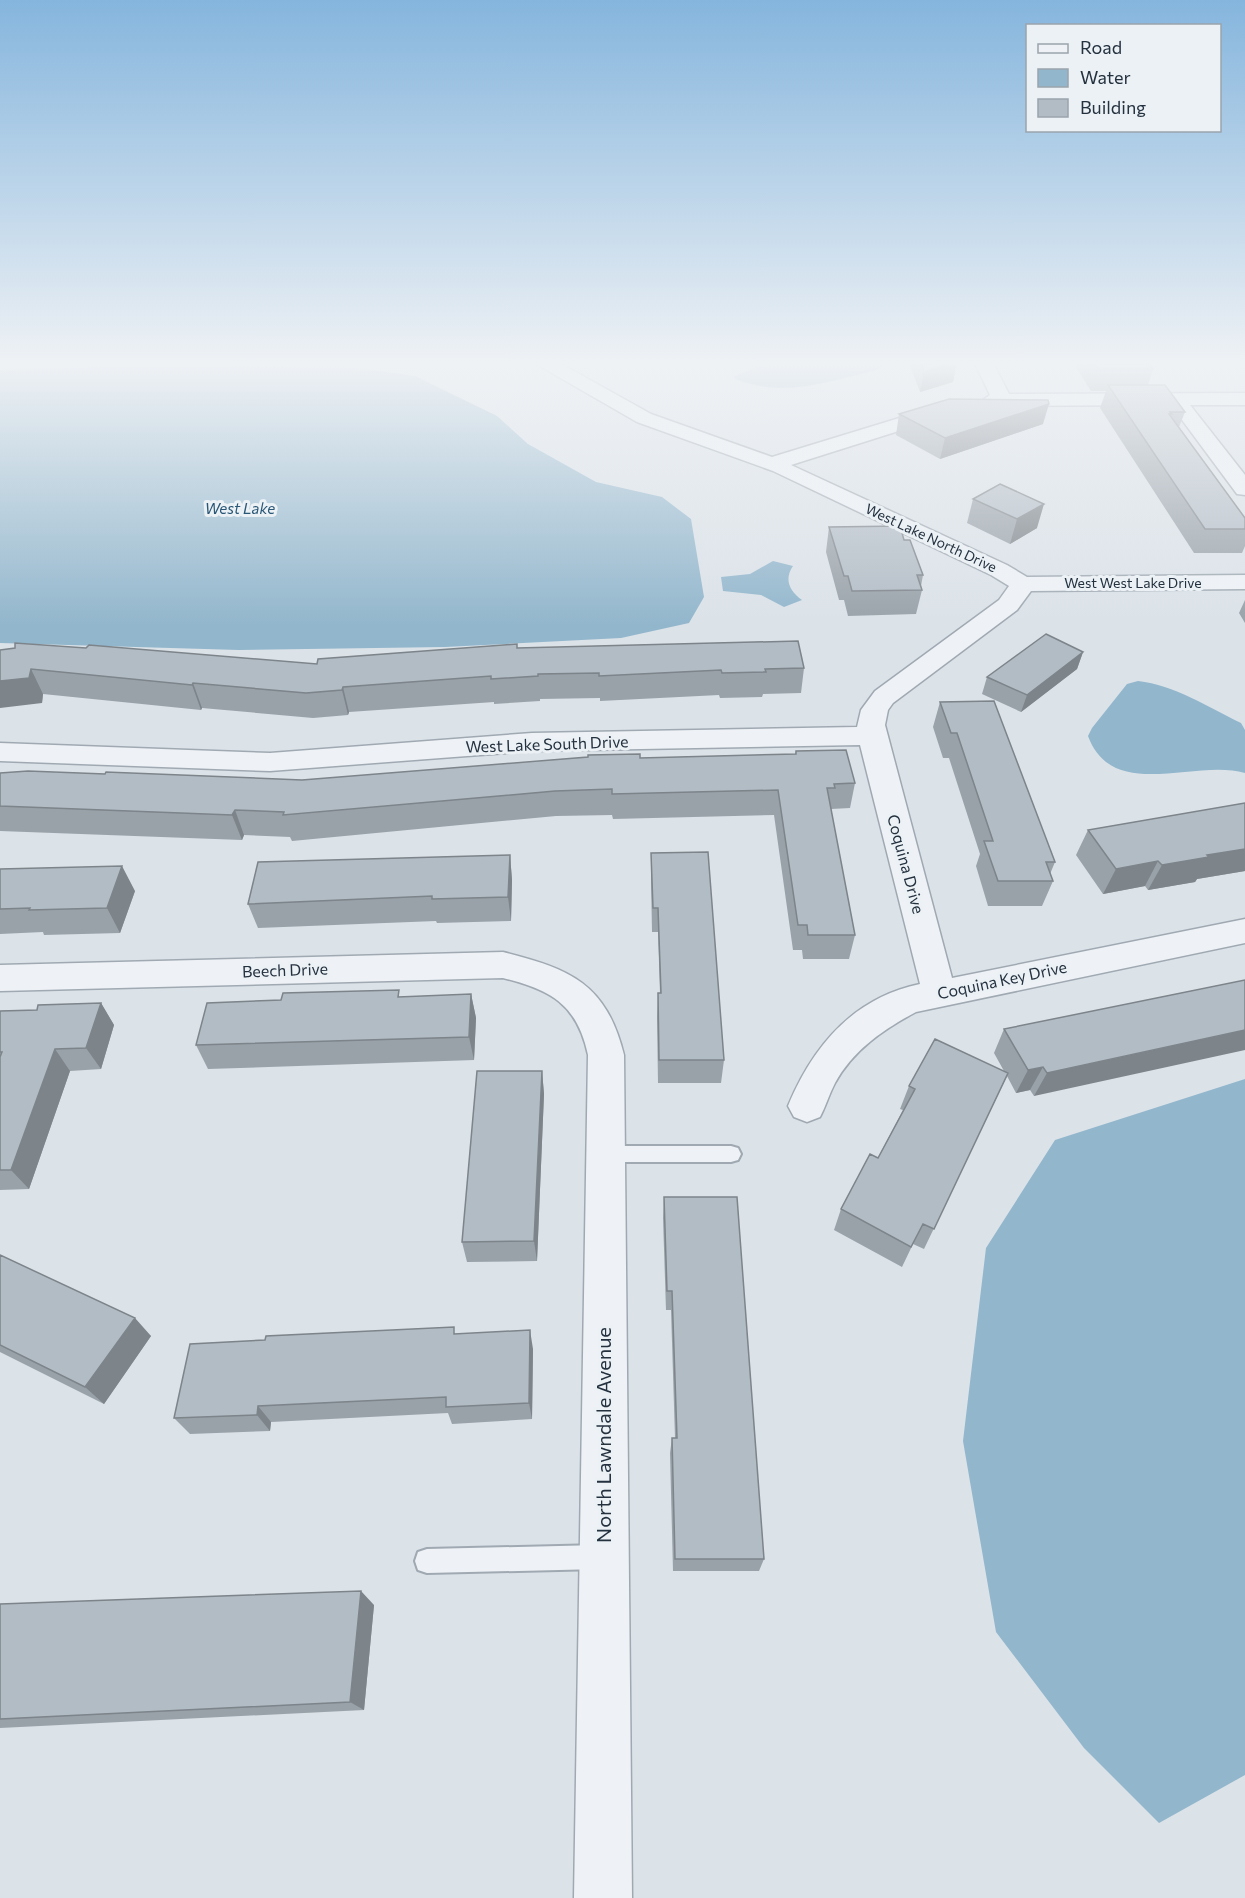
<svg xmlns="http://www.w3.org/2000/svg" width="1245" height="1898" font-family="Commissioner,sans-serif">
<rect width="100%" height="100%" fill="#dbe2e8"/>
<!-- water -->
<path fill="#92b6cc" d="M 758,361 L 885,361 L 883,366 L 874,371 C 824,382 785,398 735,379 L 735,376 L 761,365 Z
M 132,366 L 359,368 L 415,376 L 497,416 L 528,444 L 596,482 L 662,497 L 691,519 L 704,597 L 689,623 L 621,638 L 445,647 L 239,650 L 0,643 L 0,370 Z
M 773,561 L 793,566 C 784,579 789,591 802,600 L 784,607 L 761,595 L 723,591 L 721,577 L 750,574 Z
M 1138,681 C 1174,685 1208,707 1241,723 L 1245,730 L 1245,773 C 1195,758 1113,803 1088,736 L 1092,728 L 1127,684 Z
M 1245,1079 L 1245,1775 L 1159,1823 L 1084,1748 L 996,1632 L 963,1441 L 986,1248 L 1055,1140 Z"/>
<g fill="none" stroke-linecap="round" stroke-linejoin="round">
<defs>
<path id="service" d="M 606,1146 L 731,1146 L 738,1148 L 741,1154 L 738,1160 L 731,1162 L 606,1162 L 599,1160 L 596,1154 L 599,1148 Z
M 600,1545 L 609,1548 L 612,1557 L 609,1566 L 600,1569 L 427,1573 L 418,1570 L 415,1561 L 418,1552 L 427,1549 Z"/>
<path id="minor" d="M 535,361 L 556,361 L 651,414 L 772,457 L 932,408 L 946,408 L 949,412 L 946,416 L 791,465 L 1007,565 L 1027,577 L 1245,575 L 1245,589 L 1031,591 L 1017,610 L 893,703 L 888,710 L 885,725 L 952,978 L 1245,919 L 1245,943 L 916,1012 C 884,1029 853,1050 835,1083 C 829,1094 826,1106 820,1117 L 807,1122 L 794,1117 L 788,1106 C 813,1046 853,998 920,984 L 860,745 L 532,751 L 270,771 L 0,761 L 0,743 L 270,753 L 532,733 L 857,727 L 861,710 L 875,691 L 999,600 L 1009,586 L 991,575 L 773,471 L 637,422 L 538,365 Z
M 974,361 L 992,361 L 1009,394 L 1245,393 L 1245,405 L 1190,405 L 1245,475 L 1245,495 L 1237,494 L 1171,405 L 992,406 L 985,404 L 983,400 L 990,395 Z
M 503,952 C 570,969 606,983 624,1055 L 632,1898 L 574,1898 L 588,1055 C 577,1004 551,990 503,978 L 0,991 L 0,965 Z"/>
</defs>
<!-- service casing -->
<use href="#service" stroke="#a0a9b2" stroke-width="4"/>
<!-- minor casing -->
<use href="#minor" stroke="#a0a9b2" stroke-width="3"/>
<!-- service -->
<use href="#service" fill="#eef2f6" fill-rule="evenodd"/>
<!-- minor -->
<use href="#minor" fill="#eef2f6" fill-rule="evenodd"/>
</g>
<!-- wall -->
<path fill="#99a2a9" d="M 908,361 L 956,361 L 953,382 L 920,392 Z
M 1027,361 L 1064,361 L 1064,362 L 1028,362 Z
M 1078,361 L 1147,361 L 1153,369 L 1148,385 L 1185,412 L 1179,427 L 1245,518 L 1245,546 L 1242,553 L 1194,553 L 1100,408 L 1106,391 L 1091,391 L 1076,367 Z
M 899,414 L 1043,424 L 940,459 L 896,435 Z
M 973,499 L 1037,528 L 1010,544 L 967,523 Z
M 829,527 L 904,540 L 923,575 L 921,586 L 922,590 L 916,614 L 848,616 L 844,600 L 839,600 L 826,552 Z
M 1245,600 L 1245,623 L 1239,613 Z
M 517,648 L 804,668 L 801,693 L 763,694 L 762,697 L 720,698 L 719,695 L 600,701 L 600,698 L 540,699 L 540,701 L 494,704 L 494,702 L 349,712 L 348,715 L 313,718 L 202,708 L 201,710 L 43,694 L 42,703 L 0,650 L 317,664 Z
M 1083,652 L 1077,669 L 1021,712 L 982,694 L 987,677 Z
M 940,702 L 1055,862 L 1050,874 L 1053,881 L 1042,906 L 988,906 L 976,866 L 980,854 L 949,758 L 943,758 L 933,727 Z
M 796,751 L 855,783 L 850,808 L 831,809 L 855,935 L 849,959 L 803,959 L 802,950 L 793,950 L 774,815 L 613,819 L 612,815 L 556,816 L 292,841 L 290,837 L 244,835 L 242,840 L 0,831 L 0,773 L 302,780 L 640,758 L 795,754 Z
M 1245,803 L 1245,871 L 1197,879 L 1195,882 L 1148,890 L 1145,886 L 1103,894 L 1076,855 L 1088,830 Z
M 651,853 L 724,1060 L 721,1083 L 658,1083 L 657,1017 L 658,993 L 660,993 L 658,932 L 652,932 L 651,878 Z
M 510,855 L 512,880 L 511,921 L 437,923 L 436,921 L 258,928 L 248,904 Z
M 0,869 L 135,891 L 120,933 L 44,935 L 43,932 L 0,934 Z
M 1245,980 L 1034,1096 L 1030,1090 L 1016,1093 L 1007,1076 L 924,1249 L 913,1244 L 902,1267 L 834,1230 L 841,1209 L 878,1158 L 903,1110 L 900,1109 L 909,1086 L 1004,1071 L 994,1053 L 1004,1029 Z
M 471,994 L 476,1018 L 474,1060 L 208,1069 L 196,1045 L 401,997 Z
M 101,1003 L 114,1025 L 101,1069 L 70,1071 L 29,1189 L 0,1190 L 0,1011 L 37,1010 Z
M 542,1071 L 544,1094 L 537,1261 L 467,1262 L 462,1242 Z
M 664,1197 L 764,1559 L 759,1571 L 673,1571 L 670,1453 L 672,1438 L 675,1438 L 671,1310 L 666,1310 L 663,1218 Z
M 0,1255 L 151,1336 L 104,1404 L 0,1352 Z
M 456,1334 L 533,1349 L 532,1419 L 452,1424 L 448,1413 L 271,1422 L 270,1431 L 190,1434 L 174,1418 Z
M 0,1604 L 374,1605 L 364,1710 L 0,1728 Z"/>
<!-- shaded-wall -->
<path fill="#7d848a" d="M 957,362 L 953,382 L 920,392 L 924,372 Z
M 1049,404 L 1043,424 L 940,459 L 945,438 Z
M 1044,504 L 1037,528 L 1010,544 L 1017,519 Z
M 1083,652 L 1077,669 L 1021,712 L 1027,695 Z
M 31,669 L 43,694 L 42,703 L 0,708 L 0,681 Z
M 193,683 L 202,708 L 201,710 L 192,685 Z
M 343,687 L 349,712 L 348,715 L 342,690 Z
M 235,810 L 244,835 L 242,840 L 232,815 Z
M 1245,849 L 1245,871 L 1197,879 L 1195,882 L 1148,890 L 1162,865 L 1207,855 Z
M 510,855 L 512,880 L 511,921 L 508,897 Z
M 1158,861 L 1145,886 L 1103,894 L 1116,869 Z
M 122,866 L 135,891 L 120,933 L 107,908 Z
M 471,994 L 476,1018 L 474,1060 L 469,1037 Z
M 101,1003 L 114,1025 L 101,1069 L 86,1048 Z
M 1245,1030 L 1245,1050 L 1034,1096 L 1047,1073 Z
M 55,1049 L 70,1071 L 29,1189 L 11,1170 Z
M 1043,1067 L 1030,1090 L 1016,1093 L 1028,1070 Z
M 542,1071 L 544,1094 L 537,1261 L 534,1241 Z
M 135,1318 L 151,1336 L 104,1404 L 85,1387 Z
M 530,1330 L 533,1349 L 532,1419 L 529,1403 Z
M 258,1406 L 271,1422 L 270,1431 L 257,1415 Z
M 361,1591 L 374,1605 L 364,1710 L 350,1702 Z"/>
<!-- building -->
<path fill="#b2bcc5" stroke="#7d848a" stroke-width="1.5" d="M 920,361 L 956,361 L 957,362 L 924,372 Z
M 1092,361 L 1147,361 L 1153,369 L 1098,369 Z
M 1108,385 L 1165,385 L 1185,412 L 1170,412 L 1172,414 L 1169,414 L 1245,518 L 1245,529 L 1205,529 Z
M 949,399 L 1048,400 L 1049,404 L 945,438 L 899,414 Z
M 1000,484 L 1044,504 L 1017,519 L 973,499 Z
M 900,526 L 904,540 L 910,540 L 923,575 L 917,575 L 922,590 L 852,591 L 848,576 L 844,576 L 829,527 Z
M 1046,634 L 1083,652 L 1027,695 L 987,677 Z
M 798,641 L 804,668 L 765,669 L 766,672 L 722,673 L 721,670 L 599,676 L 599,673 L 538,674 L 538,676 L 491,679 L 491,676 L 343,687 L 342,690 L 306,693 L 193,683 L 192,685 L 31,669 L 29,678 L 0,681 L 0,650 L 15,648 L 15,643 L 86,648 L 89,645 L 317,664 L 318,659 L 517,644 L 517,648 Z
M 994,701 L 1055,862 L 1046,862 L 1053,881 L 998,881 L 984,841 L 993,841 L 957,733 L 951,733 L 940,702 Z
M 846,750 L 855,783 L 834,784 L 835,788 L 827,788 L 855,935 L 808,935 L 807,925 L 798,925 L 778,790 L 612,794 L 612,789 L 555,791 L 283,815 L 284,812 L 235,810 L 232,815 L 0,806 L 0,773 L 28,771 L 105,774 L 106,772 L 302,780 L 588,757 L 588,755 L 640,754 L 640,758 L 796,754 L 796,751 Z
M 1245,803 L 1245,849 L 1207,855 L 1209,857 L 1162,865 L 1158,861 L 1116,869 L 1088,830 Z
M 708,852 L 724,1060 L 659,1060 L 658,993 L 661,993 L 658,908 L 653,908 L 651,853 Z
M 510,855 L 508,897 L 432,899 L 432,896 L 248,904 L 258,862 Z
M 122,866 L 107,908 L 29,910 L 30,908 L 0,909 L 0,869 Z
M 1245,980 L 1245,1030 L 1047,1073 L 1043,1067 L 1028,1070 L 1004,1029 Z
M 399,990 L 398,997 L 471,994 L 469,1037 L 196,1045 L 207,1003 L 281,1000 L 283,993 Z
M 101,1003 L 86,1048 L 55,1049 L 11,1170 L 0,1170 L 0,1057 L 2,1052 L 0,1052 L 0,1011 L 37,1010 L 38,1005 Z
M 935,1039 L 1008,1073 L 934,1229 L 923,1224 L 911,1247 L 841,1209 L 870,1154 L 878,1158 L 915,1089 L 909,1086 Z
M 477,1071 L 542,1071 L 534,1241 L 462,1242 Z
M 664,1197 L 737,1197 L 764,1559 L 675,1559 L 672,1438 L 677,1438 L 672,1291 L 667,1291 Z
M 0,1255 L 135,1318 L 85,1387 L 0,1345 Z
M 454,1327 L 454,1334 L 530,1330 L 529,1403 L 446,1407 L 446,1397 L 258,1406 L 257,1415 L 174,1418 L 190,1344 L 265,1340 L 266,1336 Z
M 361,1591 L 350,1702 L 0,1719 L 0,1604 Z"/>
<!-- sky -->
<linearGradient id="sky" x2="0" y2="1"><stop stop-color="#85b5dd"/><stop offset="0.58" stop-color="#eff2f5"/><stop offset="1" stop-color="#eff2f5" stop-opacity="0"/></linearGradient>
<rect width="1245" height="626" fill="url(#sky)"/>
<g text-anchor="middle" stroke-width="6" stroke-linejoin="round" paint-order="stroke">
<!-- far-street labels -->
<g font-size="14" fill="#24313f" stroke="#ebf1f5">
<text transform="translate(931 538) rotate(25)" y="5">West Lake North Drive</text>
<text x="1133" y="588">West West Lake Drive</text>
</g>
<!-- far-water labels -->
<g font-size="15" font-style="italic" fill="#2a5777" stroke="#ebf1f5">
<text x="240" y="514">West Lake</text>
</g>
<!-- street labels -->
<g font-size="16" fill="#24313f" stroke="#ebf1f5">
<text transform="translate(547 744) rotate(-2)" y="6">West Lake South Drive</text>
<text transform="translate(906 864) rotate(75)" y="6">Coquina Drive</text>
<text transform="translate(285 970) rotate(-2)" y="6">Beech Drive</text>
<text transform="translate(1002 980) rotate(-12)" y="6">Coquina Key Drive</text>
</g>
<!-- near-street labels -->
<g font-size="20" fill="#24313f" stroke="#ebf1f5">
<text transform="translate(604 1435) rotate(-90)" y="7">North Lawndale Avenue</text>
</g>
</g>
<!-- legend -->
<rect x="1026" y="24" width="195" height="108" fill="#ebf1f5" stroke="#9ba4ac" stroke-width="1.5"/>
<rect x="1038" y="44" width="30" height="9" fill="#eef2f6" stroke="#9ba4ac" stroke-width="1.5"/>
<text x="1080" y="54" font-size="18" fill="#24313f">Road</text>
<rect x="1038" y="69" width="30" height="18" fill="#92b6cc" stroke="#9ba4ac" stroke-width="1.5"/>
<text x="1080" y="84" font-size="18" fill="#24313f">Water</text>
<rect x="1038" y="99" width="30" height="18" fill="#b2bcc5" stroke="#9ba4ac" stroke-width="1.5"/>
<text x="1080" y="114" font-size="18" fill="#24313f">Building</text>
</svg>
